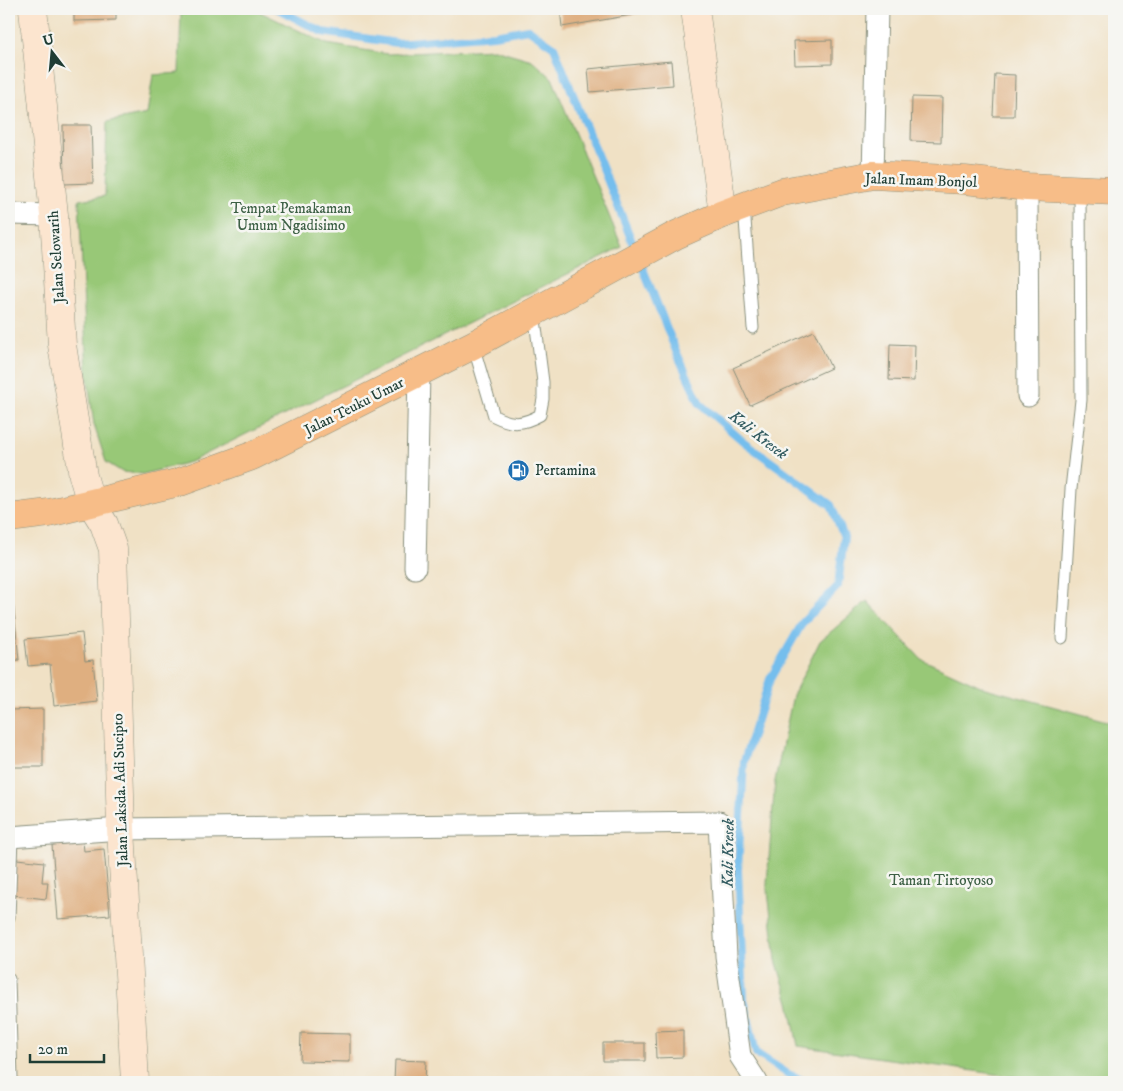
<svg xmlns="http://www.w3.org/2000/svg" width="1123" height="1091" font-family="'IM FELL DW Pica',serif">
<rect width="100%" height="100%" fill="#f6f6f2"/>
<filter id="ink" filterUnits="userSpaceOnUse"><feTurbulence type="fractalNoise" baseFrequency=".02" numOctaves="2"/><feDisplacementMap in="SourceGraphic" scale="10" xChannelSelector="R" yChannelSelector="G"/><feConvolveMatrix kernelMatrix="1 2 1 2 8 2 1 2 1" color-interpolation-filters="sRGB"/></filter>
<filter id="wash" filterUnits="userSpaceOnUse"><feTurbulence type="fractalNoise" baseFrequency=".0096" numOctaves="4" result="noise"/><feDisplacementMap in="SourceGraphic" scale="20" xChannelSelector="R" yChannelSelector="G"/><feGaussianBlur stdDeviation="1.12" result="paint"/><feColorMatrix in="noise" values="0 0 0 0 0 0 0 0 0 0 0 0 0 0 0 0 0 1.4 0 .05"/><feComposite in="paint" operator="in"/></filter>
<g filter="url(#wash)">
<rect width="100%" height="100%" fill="#f0e1c5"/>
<!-- green -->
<path fill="#98c877" stroke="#5c8256" d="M 181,9 L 254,9 L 327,44 L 388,54 L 494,49 L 532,60 L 552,78 L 622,247 L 190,462 L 143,474 L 122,472 L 106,462 L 94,425 L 87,374 L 79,200 L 105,196 L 107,122 L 147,114 L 153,75 L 179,73 Z
M 867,601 L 921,659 L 985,688 L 1114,723 L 1114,1082 L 1051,1082 L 798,1046 L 789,1002 L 776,960 L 767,883 L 775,781 L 793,695 L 820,641 Z"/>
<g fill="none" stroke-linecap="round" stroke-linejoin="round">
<!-- stream -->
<path stroke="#75beed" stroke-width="8" d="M 278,9 L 322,32 L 397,43 L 494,35 L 528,29 L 554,47 L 676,351 L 700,404 L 744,442 L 831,505 L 844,537 L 838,586 L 803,622 L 770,679 L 744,761 L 738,870 L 744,999 L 756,1053 L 788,1074 L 806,1082"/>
</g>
<g id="blocks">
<!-- building -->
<path fill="#dfaf80" d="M 74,9 L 116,9 L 116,20 L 74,21 Z
M 560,9 L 648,9 L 649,12 L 562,27 Z
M 832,40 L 832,64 L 795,65 L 794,41 Z
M 671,61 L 673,85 L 590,92 L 588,69 Z
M 995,74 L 1015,75 L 1014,116 L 993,116 Z
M 912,97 L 942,98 L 941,142 L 911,141 Z
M 63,125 L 91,125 L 93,183 L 64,184 Z
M 814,331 L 831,368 L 750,405 L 733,368 Z
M 890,344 L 915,345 L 914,381 L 889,380 Z
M 9,580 L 11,580 L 19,660 L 9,661 Z
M 82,633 L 85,661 L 93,660 L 97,701 L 54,706 L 50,664 L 28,666 L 25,639 Z
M 43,709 L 43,767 L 9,767 L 9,710 Z
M 83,842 L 84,851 L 104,849 L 110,915 L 58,919 L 52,845 Z
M 17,859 L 44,862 L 42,882 L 48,882 L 46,899 L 13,895 Z
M 683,1030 L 683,1057 L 656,1058 L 655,1031 Z
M 301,1033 L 350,1034 L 350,1062 L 300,1061 Z
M 603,1043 L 645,1043 L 645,1061 L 603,1061 Z
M 395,1060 L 426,1061 L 425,1082 L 394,1082 Z"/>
</g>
</g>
<g filter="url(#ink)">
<use href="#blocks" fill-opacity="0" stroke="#888f7c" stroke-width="1"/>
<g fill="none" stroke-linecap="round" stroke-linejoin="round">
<defs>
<path id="lane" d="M 744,206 L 753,328
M 473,345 L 494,416 C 512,425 522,425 540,415 L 543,399 L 543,382 L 534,312
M 1062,638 L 1071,489 L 1081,400 L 1080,189
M 9,917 L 12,837
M 9,979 L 12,1079 L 9,1079"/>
<path id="street" d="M 873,175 L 877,9
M 1027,187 L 1028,396
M 9,214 L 54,215
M 415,568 L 419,372
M 9,837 L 121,829 L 719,822 L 726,956 L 740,1056 L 757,1082"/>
<path id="secondary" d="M 33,9 L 54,215 L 62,345 L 83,476 L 91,503 L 104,524 L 113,549 L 121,829 L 135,1082
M 695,9 L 723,214"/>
<path id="primary" d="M 9,518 L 49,513 L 180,482 L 252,456 L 473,345 L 676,235 L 723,214 L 782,192 L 873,175 L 965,180 L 1027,187 L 1114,191"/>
</defs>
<!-- lane casing -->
<use href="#lane" stroke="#888f7c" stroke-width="13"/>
<!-- street casing -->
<use href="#street" stroke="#888f7c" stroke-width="23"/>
<!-- secondary casing -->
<use href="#secondary" stroke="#888f7c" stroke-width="29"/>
<!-- primary casing -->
<use href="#primary" stroke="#888f7c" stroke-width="29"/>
<!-- lane -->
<use href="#lane" stroke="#fff" stroke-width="11"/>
<!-- street -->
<use href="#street" stroke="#fff" stroke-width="21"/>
<!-- secondary -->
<use href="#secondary" stroke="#fce5cf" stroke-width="28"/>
<!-- primary -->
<use href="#primary" stroke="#f7bd88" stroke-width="28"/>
</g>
</g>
<!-- icons -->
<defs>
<symbol id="fuel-disc" viewBox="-11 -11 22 22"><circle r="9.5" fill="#1f6fb2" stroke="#f6f6f2"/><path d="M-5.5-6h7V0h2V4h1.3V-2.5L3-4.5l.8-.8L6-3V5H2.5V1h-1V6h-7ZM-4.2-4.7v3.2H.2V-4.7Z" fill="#fff"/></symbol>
</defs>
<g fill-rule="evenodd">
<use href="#fuel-disc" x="506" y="458" width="25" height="25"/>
</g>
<g text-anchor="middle" stroke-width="5" stroke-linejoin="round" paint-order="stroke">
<!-- street labels -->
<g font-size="15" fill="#1f3d34" stroke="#f6f6f2">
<text transform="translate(921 180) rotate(2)" y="5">Jalan Imam Bonjol</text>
<text transform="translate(56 257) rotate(-94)" y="5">Jalan Selowarih</text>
<text transform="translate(354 406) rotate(-27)" y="5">Jalan Teuku Umar</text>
<text transform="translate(120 790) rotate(-92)" y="5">Jalan Laksda. Adi Sucipto</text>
</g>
<!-- park labels -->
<g font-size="15" fill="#3d6045" stroke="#f6f6f2">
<text x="291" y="213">Tempat Pemakaman<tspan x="291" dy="17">Umum Ngadisimo</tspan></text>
<text x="941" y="885">Taman Tirtoyoso</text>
</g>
<!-- poi labels -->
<g font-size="15" fill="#1f3d34" stroke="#f6f6f2" text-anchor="start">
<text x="535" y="475">Pertamina</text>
</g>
<!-- water labels -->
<g font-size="16" font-style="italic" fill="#345d62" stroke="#f6f6f2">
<text transform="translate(759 434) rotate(38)" y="6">Kali Kresek</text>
<text transform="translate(727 853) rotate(-89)" y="6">Kali Kresek</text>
</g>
</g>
<!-- margin -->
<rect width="1123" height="1091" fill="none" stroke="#f6f6f2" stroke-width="30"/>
<!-- north arrow -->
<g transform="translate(52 52) rotate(344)" stroke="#f6f6f2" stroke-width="4" paint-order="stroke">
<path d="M0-4L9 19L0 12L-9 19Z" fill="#1f3d34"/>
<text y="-8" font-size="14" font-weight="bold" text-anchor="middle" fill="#1f3d34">U</text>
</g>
<!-- scale -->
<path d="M30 1054v8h74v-8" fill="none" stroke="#1f3d34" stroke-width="2.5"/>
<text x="38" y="1054" font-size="15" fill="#1f3d34" stroke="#f6f6f2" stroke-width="4" paint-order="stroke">20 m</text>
</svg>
